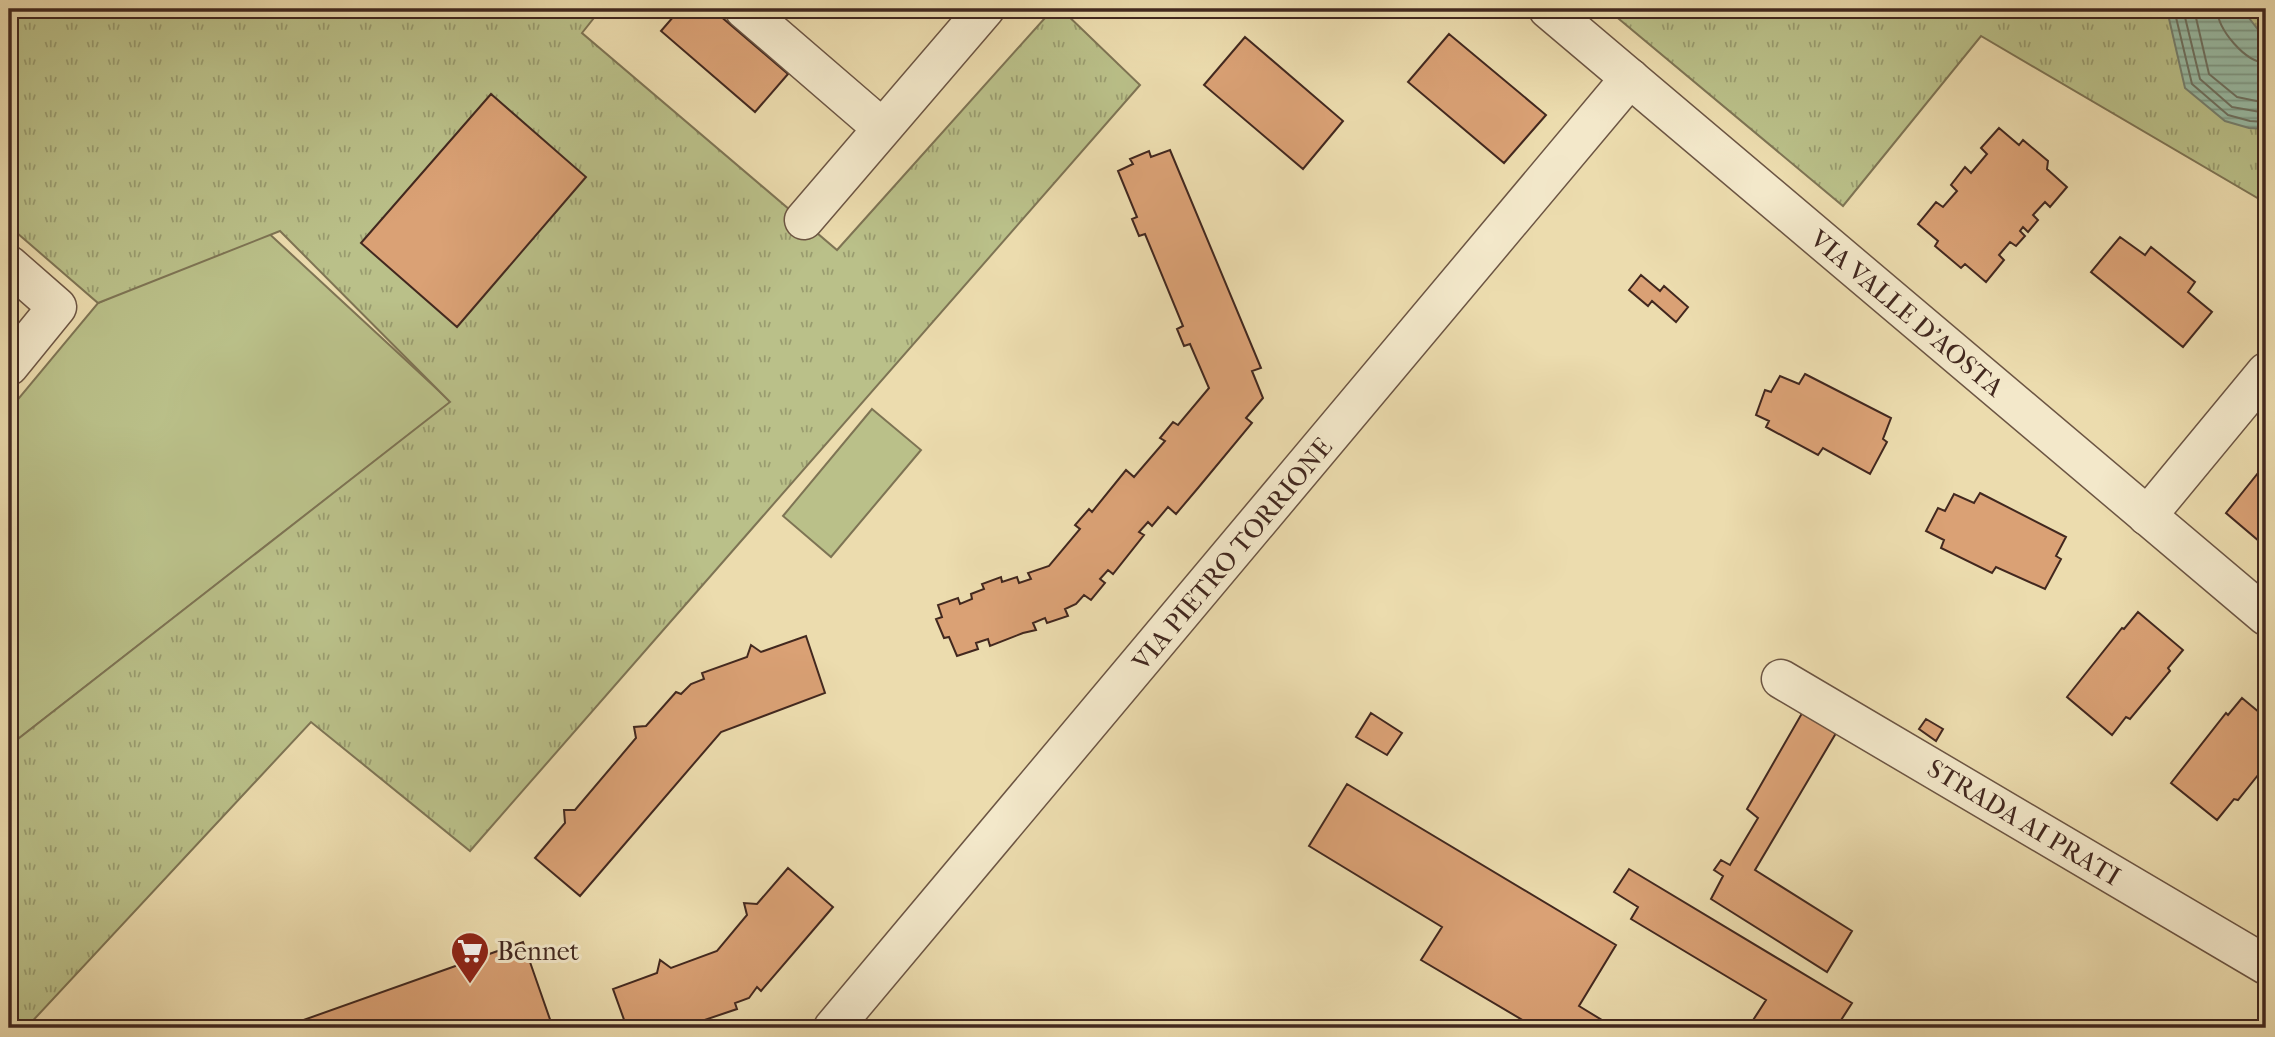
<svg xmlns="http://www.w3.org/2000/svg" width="2275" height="1037" font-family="'IM FELL French Canon',serif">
<defs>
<pattern id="park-tufts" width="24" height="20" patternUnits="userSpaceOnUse" patternTransform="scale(1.75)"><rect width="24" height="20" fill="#bac089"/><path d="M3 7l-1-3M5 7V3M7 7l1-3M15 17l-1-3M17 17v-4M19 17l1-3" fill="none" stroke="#999c6f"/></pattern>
<pattern id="water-rules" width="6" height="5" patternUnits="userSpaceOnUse" patternTransform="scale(1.75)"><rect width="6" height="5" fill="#99bca6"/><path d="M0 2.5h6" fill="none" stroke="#7e9987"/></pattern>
</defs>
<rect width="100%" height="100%" fill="#ecdcae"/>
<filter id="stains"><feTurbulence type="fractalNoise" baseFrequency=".00286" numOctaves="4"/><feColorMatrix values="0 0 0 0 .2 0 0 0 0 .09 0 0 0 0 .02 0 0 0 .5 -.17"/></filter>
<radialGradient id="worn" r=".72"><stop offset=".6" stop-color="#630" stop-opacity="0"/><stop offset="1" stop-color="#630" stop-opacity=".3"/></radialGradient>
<!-- green -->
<path fill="#bac089" stroke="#7e7454" stroke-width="2" d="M 263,228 L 451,402 L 9,746 L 9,410 L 98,303 Z
M 872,409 L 921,450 L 831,557 L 783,516 Z"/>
<!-- park -->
<path fill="url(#park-tufts)" stroke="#7e7454" stroke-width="2" d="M 9,9 L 601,9 L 582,33 L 837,250 L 1053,9 L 1061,9 L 1140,85 L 470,851 L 311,722 L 26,1028 L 9,1028 L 9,746 L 450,402 L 280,231 L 98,303 L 9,226 Z
M 1607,9 L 2266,9 L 2266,203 L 1981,36 L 1843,206 Z"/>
<!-- water -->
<path fill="url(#water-rules)" stroke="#768170" stroke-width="2" d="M 2169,9 L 2242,9 L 2266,40 L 2266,129 L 2249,128 L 2225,121 L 2185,88 L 2167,10 Z"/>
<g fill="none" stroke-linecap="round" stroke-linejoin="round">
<!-- shore -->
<path stroke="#6e7262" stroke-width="2" d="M 2174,9 L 2192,84 L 2228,115 L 2250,121 L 2266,122
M 2183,9 L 2200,79 L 2232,107 L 2266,113
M 2194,9 L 2209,74 L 2237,97 L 2266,103
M 2217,9 C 2218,30 2245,62 2266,63"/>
</g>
<!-- building -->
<path fill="#daa175" stroke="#42281f" stroke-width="2" d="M 680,9 L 712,9 L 788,74 L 755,112 L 661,31 Z
M 1449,34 L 1546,115 L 1504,163 L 1408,82 Z
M 1245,37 L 1343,121 L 1303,169 L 1204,85 Z
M 491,94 L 586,177 L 457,327 L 361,243 Z
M 1999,128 L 2019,145 L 2023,140 L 2048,161 L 2047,169 L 2067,187 L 2050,207 L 2045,202 L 2033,215 L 2038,220 L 2028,232 L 2023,227 L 2020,231 L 2025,236 L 2016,246 L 2010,242 L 1999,255 L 2004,260 L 1986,282 L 1965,264 L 1961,268 L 1935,246 L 1938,241 L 1918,224 L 1936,202 L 1943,207 L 1957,191 L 1951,185 L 1965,167 L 1971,173 L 1987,154 L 1981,148 Z
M 1170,150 L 1261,368 L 1252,371 L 1263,398 L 1246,418 L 1252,423 L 1198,488 L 1176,514 L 1168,507 L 1152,526 L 1148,522 L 1139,532 L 1144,535 L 1113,574 L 1108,570 L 1100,579 L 1105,583 L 1091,600 L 1084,595 L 1076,604 L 1065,609 L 1068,616 L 1047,623 L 1045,618 L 1033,623 L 1036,630 L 1023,633 L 990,646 L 988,639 L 976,643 L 978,649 L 957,656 L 949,637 L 944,638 L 936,619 L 942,617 L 938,605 L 958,598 L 960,604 L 972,599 L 971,594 L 984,589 L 982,584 L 1001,577 L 1002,582 L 1017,577 L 1019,583 L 1031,579 L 1028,573 L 1049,566 L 1080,529 L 1075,525 L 1089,509 L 1092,512 L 1126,470 L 1134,477 L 1165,441 L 1160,438 L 1173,422 L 1178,425 L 1209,388 L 1190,344 L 1184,346 L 1177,329 L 1183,326 L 1145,234 L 1139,236 L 1132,219 L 1137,217 L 1118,171 L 1133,164 L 1130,159 L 1149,151 L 1151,157 Z
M 2120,237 L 2145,255 L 2151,247 L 2195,282 L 2188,292 L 2212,312 L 2183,347 L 2091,272 Z
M 1641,275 L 1660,291 L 1664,286 L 1688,307 L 1676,322 L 1652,301 L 1648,306 L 1629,290 Z
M 1805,374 L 1891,418 L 1883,439 L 1887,442 L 1870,474 L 1823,448 L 1818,455 L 1766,427 L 1769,421 L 1756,415 L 1765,390 L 1771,392 L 1780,376 L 1799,384 Z
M 2266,463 L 2266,547 L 2226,513 Z
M 1980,493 L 2066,537 L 2056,556 L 2061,559 L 2045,589 L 1996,567 L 1992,573 L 1941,548 L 1944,540 L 1926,531 L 1938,508 L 1945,511 L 1954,494 L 1974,503 Z
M 2138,612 L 2183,650 L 2168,668 L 2170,671 L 2130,719 L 2126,717 L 2112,735 L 2067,697 L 2122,628 L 2124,629 Z
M 806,636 L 825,693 L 721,732 L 580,896 L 535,858 L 565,823 L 564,810 L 575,810 L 636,738 L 634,727 L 646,726 L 676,692 L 681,694 L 691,684 L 704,679 L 702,673 L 747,657 L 751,645 L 761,652 Z
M 2242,698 L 2266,718 L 2266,765 L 2238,800 L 2234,799 L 2217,820 L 2171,783 L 2226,713 L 2228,715 Z
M 1805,708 L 1839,728 L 1755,870 L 1852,931 L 1827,972 L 1711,899 L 1723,876 L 1714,870 L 1721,860 L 1730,865 L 1758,818 L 1747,809 Z
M 1371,713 L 1402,733 L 1387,755 L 1356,737 Z
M 1926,719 L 1943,729 L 1936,741 L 1919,729 Z
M 1347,784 L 1616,945 L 1579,1006 L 1615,1028 L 1536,1028 L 1421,960 L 1442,927 L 1309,846 Z
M 788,868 L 833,907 L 761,991 L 757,987 L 749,998 L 735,1003 L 737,1009 L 681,1028 L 627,1028 L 613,989 L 657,973 L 660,960 L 671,968 L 717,951 L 747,915 L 744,903 L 757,904 Z
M 1629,869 L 1852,1003 L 1836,1028 L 1748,1028 L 1766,1000 L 1631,919 L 1638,907 L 1614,892 Z
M 523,942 L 553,1028 L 281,1028 Z"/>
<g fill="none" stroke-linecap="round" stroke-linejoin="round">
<defs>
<path id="minor" d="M 744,9 L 882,128
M 804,220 L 985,9
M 9,265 L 57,307 L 9,366
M 2147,516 L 2266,372
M 1781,679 L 2266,965
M 833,1028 L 1630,78"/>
<path id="tertiary" d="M 1548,9 L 2266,616"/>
</defs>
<!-- minor casing -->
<use href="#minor" stroke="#6c5543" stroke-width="41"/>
<!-- tertiary casing -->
<use href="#tertiary" stroke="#6c5543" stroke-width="41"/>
<!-- minor -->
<use href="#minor" stroke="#f3e8ca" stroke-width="38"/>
<!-- tertiary -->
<use href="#tertiary" stroke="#f3e8ca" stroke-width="38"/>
</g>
<!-- icons -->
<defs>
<symbol id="supermarket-pin" viewBox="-11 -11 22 30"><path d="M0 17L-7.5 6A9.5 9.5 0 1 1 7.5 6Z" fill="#8f2418" stroke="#f3e8ca"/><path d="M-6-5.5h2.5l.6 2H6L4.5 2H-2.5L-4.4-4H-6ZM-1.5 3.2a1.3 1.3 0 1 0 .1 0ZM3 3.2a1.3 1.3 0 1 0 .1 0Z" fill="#fff"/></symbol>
</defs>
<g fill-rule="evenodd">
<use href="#supermarket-pin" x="448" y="929" width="44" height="60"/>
</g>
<g text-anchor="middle" stroke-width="6" stroke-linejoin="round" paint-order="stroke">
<!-- street labels -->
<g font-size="26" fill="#42281f" stroke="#f3e8ca">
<text transform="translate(1907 313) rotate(40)" y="9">VIA VALLE D'AOSTA</text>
<text transform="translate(1232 554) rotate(-50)" y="9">VIA PIETRO TORRIONE</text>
<text transform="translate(2024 822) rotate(31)" y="9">STRADA AI PRATI</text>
</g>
<!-- poi labels -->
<g font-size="26" fill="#42281f" stroke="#f3e8ca" text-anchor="start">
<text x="497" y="960">Bennet</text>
</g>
</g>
<!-- margin -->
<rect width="2275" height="1037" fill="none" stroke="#ecdcae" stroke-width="35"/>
<rect x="10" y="10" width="2254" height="1016" fill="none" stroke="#42281f" stroke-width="3.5"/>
<rect x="18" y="18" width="2240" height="1002" fill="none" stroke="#42281f" stroke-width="2"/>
<rect width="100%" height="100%" filter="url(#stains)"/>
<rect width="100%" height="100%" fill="url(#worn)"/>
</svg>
